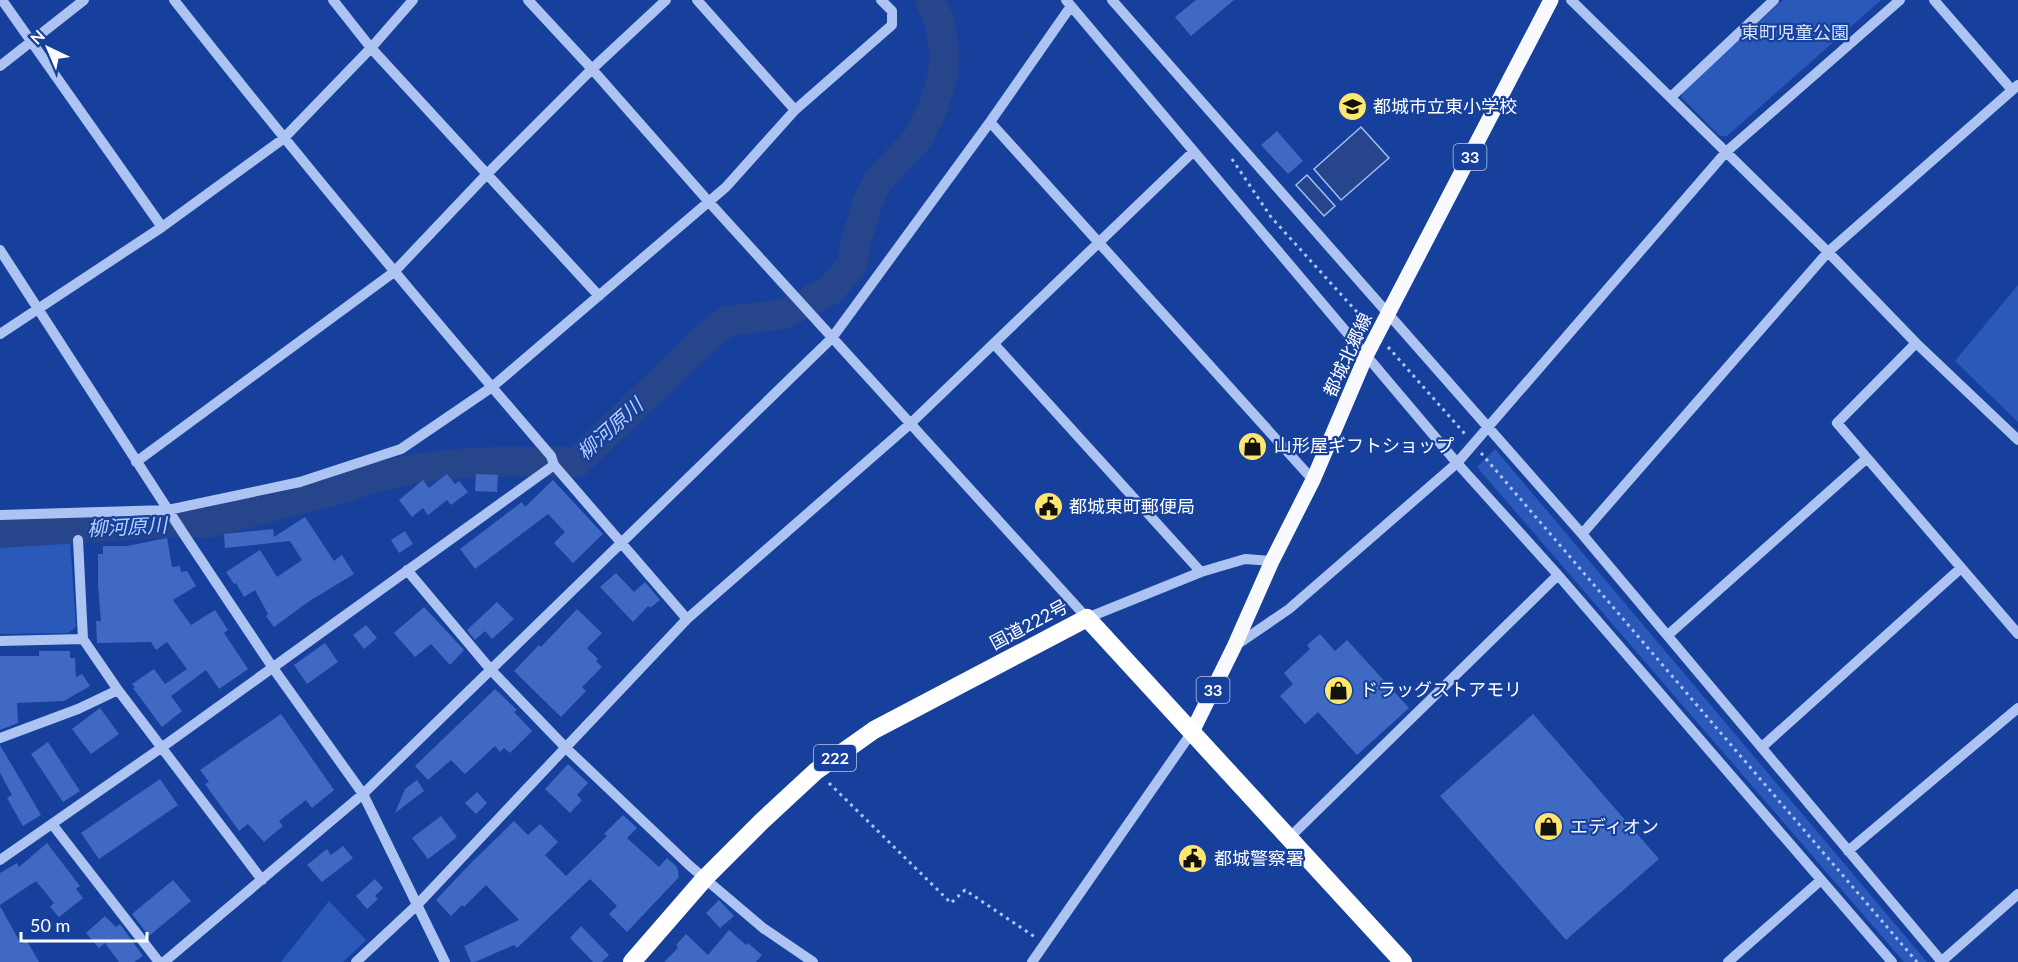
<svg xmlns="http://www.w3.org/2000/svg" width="2018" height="962" font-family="Lato,'Noto Sans JP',sans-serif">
<rect width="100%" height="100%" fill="#16409c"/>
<!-- green -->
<path fill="#2a59ba" d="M 1783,0 L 1881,0 L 1727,136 L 1720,136 L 1682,98 L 1682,91 Z
M 2018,285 L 2018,422 L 1955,361 Z
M 1495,449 L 1927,962 L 1904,962 L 1477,467 Z
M 70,540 L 76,627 L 68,633 L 0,634 L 0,543 Z
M 329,901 L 366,940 L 343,962 L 281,962 Z"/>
<!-- water -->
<path fill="#26458b" stroke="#a0bdf5" stroke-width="1.5" d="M 1361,127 L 1389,158 L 1341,200 L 1314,169 Z
M 1307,175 L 1335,206 L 1324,216 L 1296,185 Z"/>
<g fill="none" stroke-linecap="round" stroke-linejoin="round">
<!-- river -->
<path stroke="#26458b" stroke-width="30" d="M 0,533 L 176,522 L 209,523 L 348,487 C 420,459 500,461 577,462 L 707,337 L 727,321 L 784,314 L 831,290 L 852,264 L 856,242 L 868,201 L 878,181 L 918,138 L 933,108 L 943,76 L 944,50 L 939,20 L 930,0"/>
</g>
<!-- building -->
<path fill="#3f69c3" d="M 1196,0 L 1234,0 L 1191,36 L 1175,17 Z
M 1277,131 L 1303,161 L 1288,174 L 1261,145 Z
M 447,474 L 455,484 L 459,481 L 468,492 L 451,505 L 447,500 L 428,515 L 423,508 L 412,517 L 399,500 L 423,480 L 429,488 Z
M 476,474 L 498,475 L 497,492 L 475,491 Z
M 553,480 L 603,534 L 573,563 L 554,543 L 565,532 L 548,514 L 475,569 L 460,549 L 522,502 L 525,507 Z
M 305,517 L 334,561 L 342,555 L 354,574 L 308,602 L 274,627 L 266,616 L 268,614 L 255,590 L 244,597 L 236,583 L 234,584 L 226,572 L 260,550 L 277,577 L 302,560 L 290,541 L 225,548 L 224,534 L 273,529 L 274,537 Z
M 405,531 L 413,544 L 399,553 L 391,540 Z
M 167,538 L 172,567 L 180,566 L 181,572 L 187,571 L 196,586 L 173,600 L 191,625 L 215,610 L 228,630 L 224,633 L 248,669 L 219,689 L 206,670 L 171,696 L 182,711 L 162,727 L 133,688 L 135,687 L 132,684 L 154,669 L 165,684 L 187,669 L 167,642 L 156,650 L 151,642 L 97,643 L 96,621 L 101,621 L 98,585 L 98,554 L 103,554 L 103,546 L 127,546 Z
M 616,573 L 634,592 L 645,582 L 660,600 L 650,608 L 648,606 L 633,622 L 600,587 Z
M 497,602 L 514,619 L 492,639 L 485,631 L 475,640 L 467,630 Z
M 424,607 L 464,650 L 450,665 L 431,644 L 415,657 L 394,633 Z
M 577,609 L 602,633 L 587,648 L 598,659 L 596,661 L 602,667 L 582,687 L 586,691 L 561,717 L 514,671 L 539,645 L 541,647 Z
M 366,625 L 377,638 L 364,649 L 353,635 Z
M 1320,634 L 1335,651 L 1347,640 L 1409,708 L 1357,755 L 1318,712 L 1305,724 L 1280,696 L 1293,684 L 1284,673 L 1310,649 L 1307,645 Z
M 325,643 L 338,662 L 307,684 L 294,665 Z
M 39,651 L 70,651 L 70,658 L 75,658 L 76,677 L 82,674 L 90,686 L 64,701 L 17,703 L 18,723 L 0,730 L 0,656 L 39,656 Z
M 495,689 L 517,710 L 514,712 L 532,731 L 510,753 L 504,748 L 500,752 L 495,746 L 465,774 L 451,760 L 428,780 L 415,766 Z
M 100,708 L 119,734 L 91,754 L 72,729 Z
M 281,714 L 334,790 L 312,808 L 306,800 L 279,821 L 283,826 L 264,842 L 248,824 L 239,831 L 205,784 L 209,782 L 200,770 Z
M 1533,714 L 1659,859 L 1566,940 L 1440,796 Z
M 48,742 L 80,791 L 63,802 L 31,754 Z
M 0,745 L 41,815 L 23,826 L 7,798 L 12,795 L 0,773 Z
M 568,764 L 588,783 L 577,795 L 582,800 L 570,813 L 545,789 Z
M 160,779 L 178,805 L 99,859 L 81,833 Z
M 417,780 L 424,791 L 395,813 L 405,789 Z
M 477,792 L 487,803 L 476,814 L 465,803 Z
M 623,815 L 637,828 L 627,838 L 659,867 L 667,858 L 677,867 L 679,877 L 627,932 L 609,914 L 617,906 L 590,879 L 517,948 L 514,945 L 475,962 L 471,962 L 464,946 L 519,920 L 486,885 L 464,907 L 462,905 L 451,916 L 436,900 L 470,864 L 514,821 L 528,835 L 540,824 L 558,842 L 545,855 L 566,876 L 607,836 L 604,834 Z
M 441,816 L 457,837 L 428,859 L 412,838 Z
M 47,843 L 80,886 L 76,889 L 83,898 L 59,917 L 50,907 L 54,903 L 36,881 L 0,905 L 0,873 L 17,863 L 19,867 Z
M 343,846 L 353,858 L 322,882 L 307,865 L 327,849 L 331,855 Z
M 375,879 L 383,888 L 375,896 L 378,899 L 367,909 L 356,896 Z
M 173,880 L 191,901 L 149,936 L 132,914 Z
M 719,900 L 734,916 L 720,928 L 706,913 Z
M 0,906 L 21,944 L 27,941 L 39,962 L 0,962 Z
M 105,916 L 116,927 L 120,924 L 143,956 L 134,962 L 119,962 L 105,943 L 99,948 L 86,933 Z
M 581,926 L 609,955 L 602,962 L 593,962 L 570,938 Z
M 729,930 L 746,945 L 748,943 L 762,955 L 756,962 L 664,962 L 678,948 L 676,945 L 686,934 L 708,955 Z"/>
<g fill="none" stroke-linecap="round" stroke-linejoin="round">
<!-- path -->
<path stroke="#adc4f3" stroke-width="3" stroke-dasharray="3 4.5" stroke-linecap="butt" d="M 1232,159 L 1271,217 L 1366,322
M 1388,347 L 1465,434
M 1481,453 L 1917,962
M 829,783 L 951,903 L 965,890 L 1035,937"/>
<!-- minor -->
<path stroke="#adc4f3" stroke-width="10" d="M 2,0 L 162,227
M 174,0 C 296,155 422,306 551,456 L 554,465 L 687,619
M 333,0 L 371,48 L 599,296
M 528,0 L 592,69 L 709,202 L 1087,618 L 1201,572 L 1245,559 L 1272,561
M 697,0 L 795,110
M 1066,0 L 1457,463 L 1558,575 L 1892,962
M 1112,0 L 1582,534 L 1942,962
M 1571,0 L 1828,252 L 1916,343 L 2018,440
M 1934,0 L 2012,90
M 0,66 L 84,0
M 1671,97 L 1774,0
M 990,122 L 1313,480
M 0,250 L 185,536 L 273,668 L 363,794 L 445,962
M 0,334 L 162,227 L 283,139 L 371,48 L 413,0
M 995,345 L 1201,572
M 1867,458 L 2018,634
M 136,462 L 394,272 L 486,175 L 592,69 L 666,0
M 0,515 L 168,510 L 300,482 L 401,449 L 492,387 L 726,187 L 795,110 L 892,25 L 892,11 L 881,0
M 1582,534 L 1828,252 L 2018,85
M 78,540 L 83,639 L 118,690 L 262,880
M 407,570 L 491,670 L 566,748 L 690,866 L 763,928 L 813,962
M 1668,635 L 1867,458 L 1837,423 L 1916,343
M 0,641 L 83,639
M 1235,646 L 1289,609 L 1457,463 L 1726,152 L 1900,0
M 0,738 L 78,709 L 118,690
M 1762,747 L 1961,568
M 52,824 L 159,962
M 1290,837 L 1558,575
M 1848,851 L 2018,708
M 0,860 L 161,748 L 554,465
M 1942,961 L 2018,894
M 164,962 L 363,794 L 832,338 L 990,122 L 1071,6
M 356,962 L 417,905 L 687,619 L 910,424 L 1193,152
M 1032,962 L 1192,732
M 1728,962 L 1821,880"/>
<!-- major -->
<path stroke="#f9faff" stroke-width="15" d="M 1192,732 L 1234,647 L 1272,561 L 1313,480 L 1366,356 L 1551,0"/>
<!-- highway -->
<path stroke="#fff" stroke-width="18" d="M 632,962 L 705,878 L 761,822 L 816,771 L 874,730 L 1087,618 L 1403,962"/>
</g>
<!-- icons -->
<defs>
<symbol id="school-disc" viewBox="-11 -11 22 22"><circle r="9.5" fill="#ffe76f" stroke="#16409c"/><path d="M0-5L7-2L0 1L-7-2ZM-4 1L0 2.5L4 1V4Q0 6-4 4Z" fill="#111"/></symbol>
<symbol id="shop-disc" viewBox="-11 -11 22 22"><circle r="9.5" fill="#ffe76f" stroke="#16409c"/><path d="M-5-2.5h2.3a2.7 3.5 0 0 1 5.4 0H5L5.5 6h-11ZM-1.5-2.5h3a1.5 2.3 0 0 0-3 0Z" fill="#111"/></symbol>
<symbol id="civic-disc" viewBox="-11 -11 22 22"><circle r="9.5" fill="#ffe76f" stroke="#16409c"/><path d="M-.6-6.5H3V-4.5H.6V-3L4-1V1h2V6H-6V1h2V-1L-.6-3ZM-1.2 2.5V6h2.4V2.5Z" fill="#111"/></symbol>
</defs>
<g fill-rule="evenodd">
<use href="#school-disc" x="1336" y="90" width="33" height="33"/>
<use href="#shop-disc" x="1236" y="430" width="33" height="33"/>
<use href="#civic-disc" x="1032" y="490" width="33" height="33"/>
<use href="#shop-disc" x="1322" y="674" width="33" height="33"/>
<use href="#shop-disc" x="1532" y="810" width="33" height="33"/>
<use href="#civic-disc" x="1176" y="842" width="33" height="33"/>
</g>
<g text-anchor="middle" stroke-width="4.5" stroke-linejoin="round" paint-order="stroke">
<!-- shield labels -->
<g fill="#16409c" stroke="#b9c6e1" stroke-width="1.5">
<rect x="1453.5" y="144" width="33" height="26" rx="4.5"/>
<rect x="1196.5" y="677" width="33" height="26" rx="4.5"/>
<rect x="814" y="745" width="42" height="26" rx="4.5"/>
</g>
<g font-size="16" font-weight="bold" fill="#fff">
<text x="1470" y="163">33</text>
<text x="1213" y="696">33</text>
<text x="835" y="764">222</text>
</g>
<!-- park labels -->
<g font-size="18" fill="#d5e2fd" stroke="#16409c">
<text x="1795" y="39">東町児童公園</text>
</g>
<!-- poi labels -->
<g font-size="18" fill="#fff" stroke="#16409c" text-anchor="start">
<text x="1373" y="113">都城市立東小学校</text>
<text x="1274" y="452">山形屋ギフトショップ</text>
<text x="1069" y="513">都城東町郵便局</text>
<text x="1360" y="696">ドラッグストアモリ</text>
<text x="1570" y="833">エディオン</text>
<text x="1214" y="865">都城警察署</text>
</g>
<!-- street labels -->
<g font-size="18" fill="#fff" stroke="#16409c">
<text transform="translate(1348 355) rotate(-65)" y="6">都城北郷線</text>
<text transform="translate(1029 625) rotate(-28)" y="6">国道222号</text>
</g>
<!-- water labels -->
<g font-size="20" font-style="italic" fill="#bacff9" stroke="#16409c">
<text transform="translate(610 429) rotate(-42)" y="7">柳河原川</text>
<text transform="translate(127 527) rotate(-3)" y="7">柳河原川</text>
</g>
</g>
<!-- north arrow -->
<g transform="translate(48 48) rotate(316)" stroke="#16409c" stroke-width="4.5" paint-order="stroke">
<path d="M0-4.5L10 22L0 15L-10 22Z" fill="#ffffff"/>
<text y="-9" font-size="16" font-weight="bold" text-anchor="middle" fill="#ffffff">N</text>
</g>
<!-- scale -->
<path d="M21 932v9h126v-9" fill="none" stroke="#ffffff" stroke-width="3"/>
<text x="30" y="932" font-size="18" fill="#ffffff" stroke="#16409c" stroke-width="4.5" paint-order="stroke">50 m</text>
</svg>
